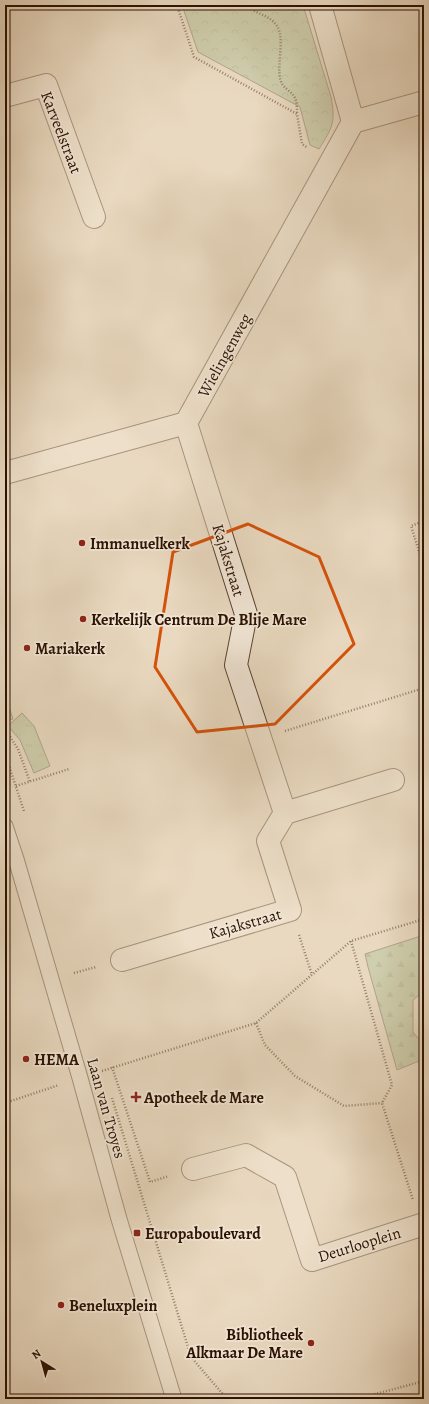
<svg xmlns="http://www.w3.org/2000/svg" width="429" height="1404" font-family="Alegreya,serif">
<defs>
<pattern id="grass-tufts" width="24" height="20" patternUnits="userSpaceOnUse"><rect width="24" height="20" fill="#b0c097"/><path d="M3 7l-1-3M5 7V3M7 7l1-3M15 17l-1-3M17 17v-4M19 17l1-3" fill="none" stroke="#98a480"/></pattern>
<pattern id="forest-firs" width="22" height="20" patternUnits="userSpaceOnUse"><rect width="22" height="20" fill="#b0c097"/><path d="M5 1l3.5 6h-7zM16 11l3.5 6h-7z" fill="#98a480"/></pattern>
<pattern id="park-crowns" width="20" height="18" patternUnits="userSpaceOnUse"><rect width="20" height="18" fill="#b0c097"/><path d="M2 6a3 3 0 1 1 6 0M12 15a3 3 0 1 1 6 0" fill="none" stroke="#98a480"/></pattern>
</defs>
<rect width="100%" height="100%" fill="#e9d9c0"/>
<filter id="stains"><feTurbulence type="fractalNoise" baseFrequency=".005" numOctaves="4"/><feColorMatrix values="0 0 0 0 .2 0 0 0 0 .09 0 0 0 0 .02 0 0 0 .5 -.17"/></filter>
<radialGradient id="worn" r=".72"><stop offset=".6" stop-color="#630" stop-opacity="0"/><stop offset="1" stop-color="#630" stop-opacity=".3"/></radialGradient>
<!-- grass -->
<path fill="url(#grass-tufts)" stroke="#6e684c" d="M 22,713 L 34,726 L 50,766 L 34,773 L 20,740 L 8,726 Z"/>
<!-- forest -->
<path fill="url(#forest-firs)" stroke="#6e684c" d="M 5,695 L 13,719 L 5,722 Z
M 424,935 L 424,991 L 413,1000 L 413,1032 L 424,1045 L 424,1059 L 397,1070 L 368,967 L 365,954 Z"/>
<!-- park -->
<path fill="url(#park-crowns)" stroke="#6e684c" d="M 182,5 L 303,5 L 331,97 C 336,123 332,128 319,149 L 310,145 L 300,107 L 198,52 Z"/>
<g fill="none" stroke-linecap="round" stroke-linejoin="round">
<defs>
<path id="service" d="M 5,826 L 16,859 L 80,1078 L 119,1219 L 174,1399"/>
<path id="minor" d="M 320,5 L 353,122
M 5,96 L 46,85 L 94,217
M 186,423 L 246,614 L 236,665 L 285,813
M 5,473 L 186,423 L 353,122 L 424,102
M 122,960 L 290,910 L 268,841 L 285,813 L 393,780
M 193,1169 L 246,1155 L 285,1177 L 312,1260 L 424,1224"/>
</defs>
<!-- service casing -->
<use href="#service" stroke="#5a4330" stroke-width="17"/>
<!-- minor casing -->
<use href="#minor" stroke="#5a4330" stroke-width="24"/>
<!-- path -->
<path stroke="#2b1100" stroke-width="2.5" stroke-dasharray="1 2" stroke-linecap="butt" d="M 177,5 L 194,57 L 297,114 L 302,144 L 308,148
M 247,5 C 255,14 270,15 277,26 C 285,38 277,63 280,78 C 282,89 291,90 295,98 C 297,102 297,108 297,113
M 424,521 L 411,526 L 424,567
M 5,729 L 18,749 L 30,782
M 285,731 L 424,688
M 5,756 L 8,763 L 24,811
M 16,786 L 69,769
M 299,935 L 312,975
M 351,941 L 392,1085 L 382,1103 L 413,1200
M 74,973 L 96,967
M 256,1023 L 265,1045 L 295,1076 L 344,1106 L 382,1103
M 112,1067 L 150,1182 L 169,1176
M 102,1071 L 256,1023 L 351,941 L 424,919
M 112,1098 L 191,1357 L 227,1399
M 5,1103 L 59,1085
M 357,1399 L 424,1381"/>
<!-- service -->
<use href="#service" stroke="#f1e6d6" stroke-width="15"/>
<!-- minor -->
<use href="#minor" stroke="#f1e6d6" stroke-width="22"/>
</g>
<!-- marked area -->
<path d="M0 0H429V1404H0ZM 248,524 L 319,557 L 354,644 L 275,724 L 197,732 L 155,667 L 173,552 Z" fill="#e9d9c0" fill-opacity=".55" fill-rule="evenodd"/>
<path fill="none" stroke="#d5520b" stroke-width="3" stroke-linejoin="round" d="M 248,524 L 319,557 L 354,644 L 275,724 L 197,732 L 155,667 L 173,552 Z"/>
<!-- markers -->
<g fill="#8f2418" stroke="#f1e6d6" stroke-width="1.5">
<circle cx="82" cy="543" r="4"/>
<circle cx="83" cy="619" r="4"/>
<circle cx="27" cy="648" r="4"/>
<circle cx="26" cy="1059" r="4"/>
<path d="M134 1091h4v4h4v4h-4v4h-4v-4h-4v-4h4z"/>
<rect x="133" y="1229" width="8" height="8" rx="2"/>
<circle cx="61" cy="1305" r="4"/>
<circle cx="311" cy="1343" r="4"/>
</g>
<g text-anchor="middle" stroke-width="3.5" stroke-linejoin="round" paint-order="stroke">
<!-- street labels -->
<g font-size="16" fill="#2b1100" stroke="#f1e6d6">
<text transform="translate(62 132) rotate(69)" y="6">Karveelstraat</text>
<text transform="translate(224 355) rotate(-61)" y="6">Wielingenweg</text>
<text transform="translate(229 560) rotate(73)" y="6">Kajakstraat</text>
<text transform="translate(245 923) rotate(-16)" y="6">Kajakstraat</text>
<text transform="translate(107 1108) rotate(74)" y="6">Laan van Troyes</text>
<text transform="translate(359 1244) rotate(-17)" y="6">Deurlooplein</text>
</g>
<!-- poi labels -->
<g font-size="16" font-weight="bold" fill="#2b1100" stroke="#f1e6d6" text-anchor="start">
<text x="90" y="549">Immanuelkerk</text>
<text x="91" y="625">Kerkelijk Centrum De Blije Mare</text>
<text x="35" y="654">Mariakerk</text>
<text x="34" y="1065">HEMA</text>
<text x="144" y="1103">Apotheek de Mare</text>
<text x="145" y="1239">Europaboulevard</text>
<text x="69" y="1311">Beneluxplein</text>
<text x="303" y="1340" text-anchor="end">Bibliotheek<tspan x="303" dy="18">Alkmaar De Mare</tspan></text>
</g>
</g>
<!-- margin -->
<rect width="429" height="1404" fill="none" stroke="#e9d9c0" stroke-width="20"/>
<rect x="6" y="6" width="417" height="1392" fill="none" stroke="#2b1100" stroke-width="2"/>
<rect x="10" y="10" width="409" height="1384" fill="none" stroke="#2b1100"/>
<!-- north arrow -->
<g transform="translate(42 1362) rotate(323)" stroke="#f1e6d6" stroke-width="3" paint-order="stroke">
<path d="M0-3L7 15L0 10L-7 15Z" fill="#2b1100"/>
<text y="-6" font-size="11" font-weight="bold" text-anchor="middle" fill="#2b1100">N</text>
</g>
<rect width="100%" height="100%" filter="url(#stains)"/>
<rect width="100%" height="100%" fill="url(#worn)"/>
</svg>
